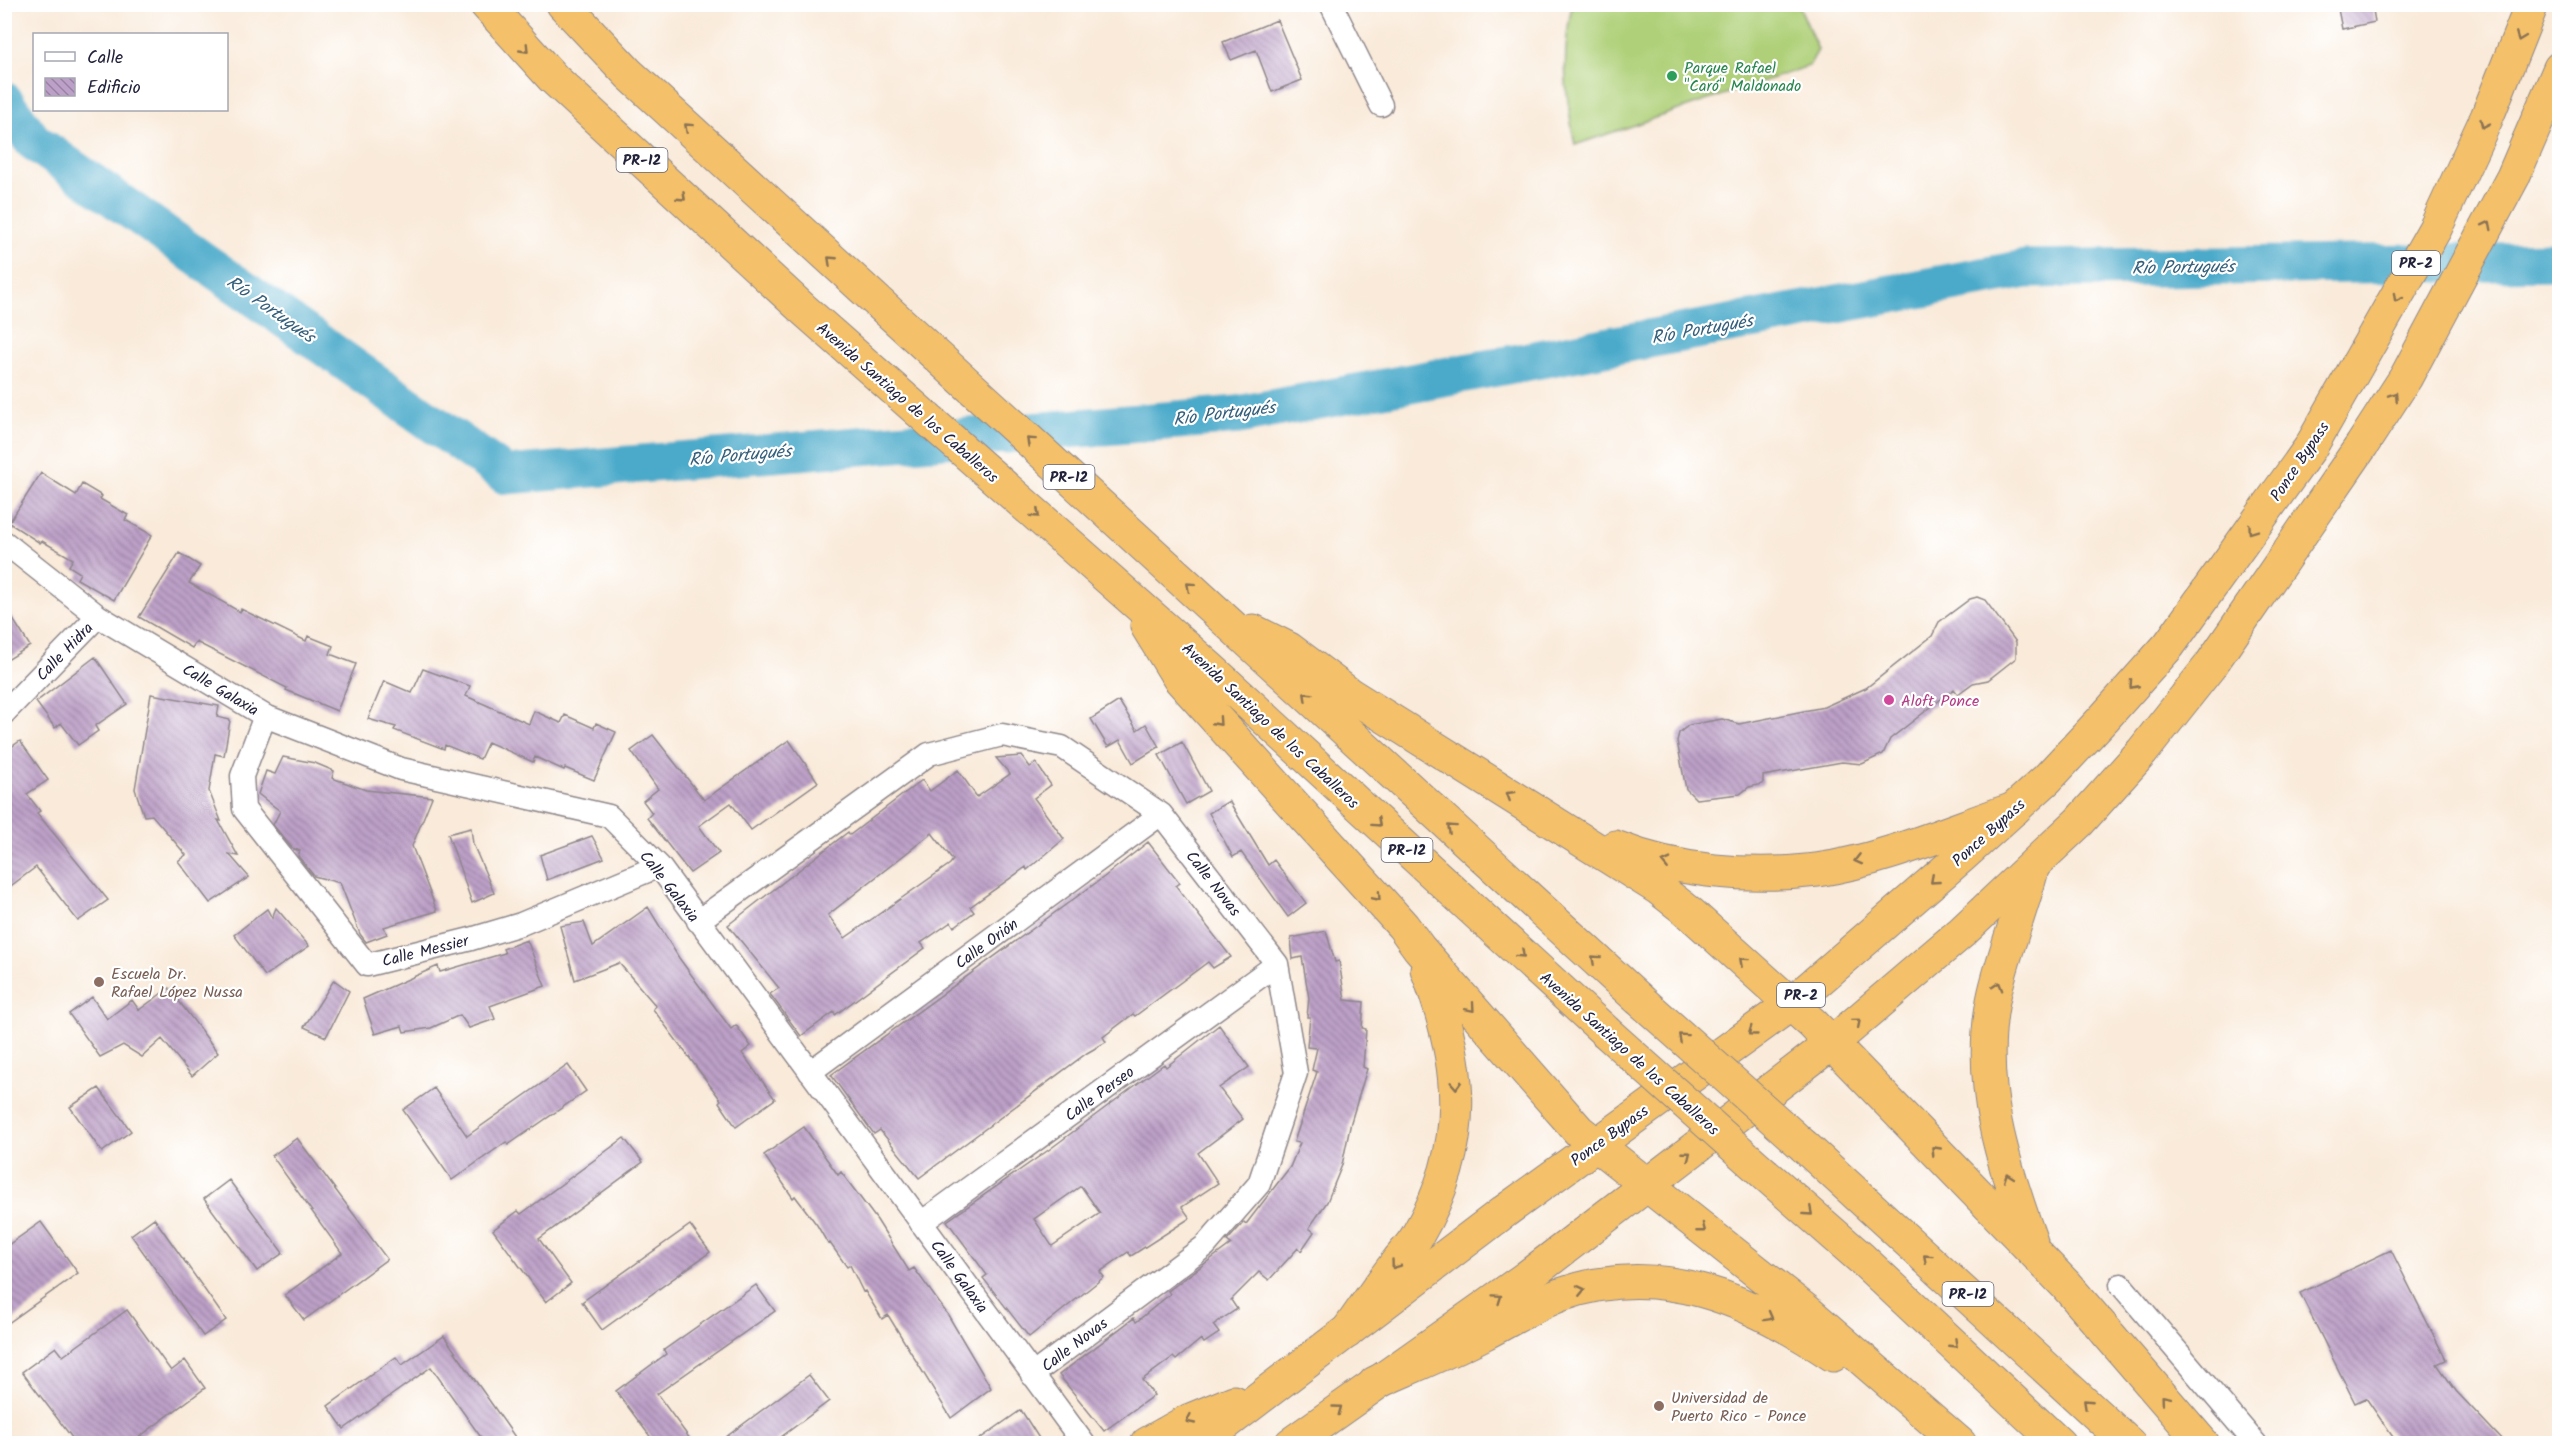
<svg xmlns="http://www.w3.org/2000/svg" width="2564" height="1448" font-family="Kalam,sans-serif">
<defs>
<pattern id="building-back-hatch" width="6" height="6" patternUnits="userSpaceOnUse" patternTransform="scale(1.5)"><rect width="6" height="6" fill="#bda0c7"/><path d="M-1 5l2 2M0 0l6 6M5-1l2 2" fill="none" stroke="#9982a3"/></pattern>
</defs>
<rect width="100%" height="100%" fill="#fff"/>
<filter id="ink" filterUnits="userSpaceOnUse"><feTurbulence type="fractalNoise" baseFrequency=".0167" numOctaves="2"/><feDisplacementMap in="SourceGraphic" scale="12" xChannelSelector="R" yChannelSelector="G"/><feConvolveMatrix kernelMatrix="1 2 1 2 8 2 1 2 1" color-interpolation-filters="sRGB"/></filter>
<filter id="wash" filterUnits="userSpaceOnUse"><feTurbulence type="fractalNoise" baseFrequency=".008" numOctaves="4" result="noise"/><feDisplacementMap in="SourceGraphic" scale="24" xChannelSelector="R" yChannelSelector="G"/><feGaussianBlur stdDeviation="1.35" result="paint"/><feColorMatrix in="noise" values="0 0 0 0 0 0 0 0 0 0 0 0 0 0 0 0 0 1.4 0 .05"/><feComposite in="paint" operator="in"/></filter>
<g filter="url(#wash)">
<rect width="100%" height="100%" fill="#f9ead9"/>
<!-- grass -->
<path fill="#afd078" stroke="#68795a" stroke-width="1.5" d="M 1799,5 L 1818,50 L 1809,66 L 1575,145 C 1565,91 1561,59 1572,5 Z"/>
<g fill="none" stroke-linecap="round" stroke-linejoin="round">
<!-- river -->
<path stroke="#4baaca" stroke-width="39" d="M 4,101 L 33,141 L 506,475 L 1238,415 L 2026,269 L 2560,261"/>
</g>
<g id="blocks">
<!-- building -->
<path fill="url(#building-back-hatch)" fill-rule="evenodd" d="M 2337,4 L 2372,4 L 2375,22 L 2342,29 Z
M 1277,20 L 1302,80 L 1272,92 L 1256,50 L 1231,60 L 1223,42 Z
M 41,473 L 76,495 L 82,484 L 102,496 L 100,499 L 128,515 L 125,520 L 152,535 L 114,600 L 77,579 L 80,573 L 69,566 L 73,559 L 42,541 L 40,543 L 9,523 Z
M 179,553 L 200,566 L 189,583 L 240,612 L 241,609 L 306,641 L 308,636 L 333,646 L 330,654 L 356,664 L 337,711 L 286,690 L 287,688 L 196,642 L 192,648 L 139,617 Z
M 1977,597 L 1985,600 L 2016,642 L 2016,658 L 1988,680 L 1973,683 L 1958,694 L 1954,689 L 1890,739 L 1883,754 L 1862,764 L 1842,762 L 1763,776 L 1763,784 L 1749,787 L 1740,794 L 1696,799 L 1686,789 L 1677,741 L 1679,733 L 1689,725 L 1722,719 L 1739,724 L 1824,707 L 1866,688 L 1932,636 L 1939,622 L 1970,599 Z
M 4,605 L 30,646 L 4,662 Z
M 95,657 L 127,704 L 95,726 L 98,731 L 78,745 L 61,723 L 55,728 L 36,702 Z
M 423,669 L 470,686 L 466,696 L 529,724 L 534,711 L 561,723 L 565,715 L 594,728 L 596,723 L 616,732 L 594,780 L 565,768 L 564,770 L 535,757 L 533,762 L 488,742 L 480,759 L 445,745 L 444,749 L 394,730 L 396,727 L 368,719 L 384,681 L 412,693 Z
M 151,694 L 219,706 L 217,717 L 230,720 L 224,756 L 215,754 L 209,791 L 221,821 L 218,820 L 238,856 L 229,854 L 249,877 L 210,903 L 178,861 L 186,855 L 152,815 L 144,816 L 135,789 Z
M 1119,701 L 1137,730 L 1146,724 L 1159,747 L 1133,763 L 1120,740 L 1108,747 L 1091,719 Z
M 653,735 L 704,800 L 789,740 L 818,782 L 751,830 L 731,803 L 699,826 L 719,853 L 690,873 L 647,818 L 652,813 L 643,801 L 658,789 L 631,751 Z
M 20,741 L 48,780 L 27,794 L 40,811 L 37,813 L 108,900 L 78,921 L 36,867 L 4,891 L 4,752 Z
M 1182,742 L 1209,791 L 1186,804 L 1159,755 Z
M 1022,756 L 1030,767 L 1036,763 L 1051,785 L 1034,798 L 1064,839 L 1027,870 L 1026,867 L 970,907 L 974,912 L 954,927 L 951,922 L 921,943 L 925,948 L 835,1015 L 834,1012 L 801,1036 L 770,994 L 779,988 L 728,925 L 848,832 L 850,835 L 922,780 L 930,791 L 958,770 L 977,797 L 1010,774 L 996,758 ZM 932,833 L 953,860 L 950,864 L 845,938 L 828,915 Z
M 283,757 L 315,763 L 334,771 L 332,778 L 366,790 L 432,797 L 412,846 L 437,911 L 384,927 L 387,934 L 366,942 L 360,934 L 340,883 L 314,876 L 298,856 L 300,851 L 292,848 L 273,825 L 280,811 L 258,794 L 266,771 L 275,774 Z
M 1229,801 L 1268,865 L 1274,860 L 1306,903 L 1288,917 L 1241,852 L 1233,857 L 1209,813 Z
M 471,828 L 473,844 L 494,893 L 472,903 L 448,834 Z
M 592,836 L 604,858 L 547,880 L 540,855 Z
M 1148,842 L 1180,883 L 1176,886 L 1231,957 L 1213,968 L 1208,962 L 1135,1016 L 1133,1014 L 1103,1037 L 1106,1042 L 1087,1053 L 919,1178 L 880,1130 L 874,1134 L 831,1075 L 1104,877 Z
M 648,907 L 679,958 L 731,1029 L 736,1025 L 751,1046 L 742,1053 L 775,1099 L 736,1127 L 719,1102 L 721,1100 L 653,1009 L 656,1006 L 619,963 L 575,980 L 560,926 L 584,922 L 593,946 Z
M 276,908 L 309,946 L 265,976 L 234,935 L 267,909 L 272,918 Z
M 1326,931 L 1335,962 L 1339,961 L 1345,1000 L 1364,1002 L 1362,1028 L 1366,1029 L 1363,1067 L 1367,1069 L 1351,1122 L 1342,1165 L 1327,1202 L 1309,1228 L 1314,1232 L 1301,1251 L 1298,1248 L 1269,1280 L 1259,1272 L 1231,1300 L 1237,1309 L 1213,1325 L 1219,1333 L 1204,1343 L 1201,1339 L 1176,1360 L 1173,1357 L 1142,1380 L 1154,1395 L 1104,1431 L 1059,1375 L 1134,1318 L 1136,1322 L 1170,1294 L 1168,1291 L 1231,1244 L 1227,1241 L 1244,1222 L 1246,1224 L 1290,1167 L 1300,1143 L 1294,1142 L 1317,1072 L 1312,1070 L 1317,1048 L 1307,1047 L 1310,1017 L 1307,1017 L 1309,998 L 1302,957 L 1293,959 L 1291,938 Z
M 527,940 L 545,986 L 490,1006 L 495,1019 L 469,1028 L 460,1015 L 431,1028 L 404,1032 L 402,1026 L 375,1034 L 363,999 L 438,966 L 440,972 L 505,953 L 503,949 Z
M 334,980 L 349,991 L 326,1037 L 304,1027 Z
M 169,988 L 218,1053 L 192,1076 L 162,1039 L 142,1057 L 123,1045 L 100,1057 L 69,1014 L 92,997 L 107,1019 L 132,1000 L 139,1010 Z
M 1219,1025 L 1249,1067 L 1219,1088 L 1243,1119 L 1198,1153 L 1218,1183 L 1182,1207 L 1190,1218 L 1131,1256 L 1128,1252 L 1100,1272 L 1104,1277 L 1029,1337 L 983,1278 L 987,1275 L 947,1221 L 1050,1149 L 1164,1064 L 1166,1067 ZM 1081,1186 L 1100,1213 L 1052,1246 L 1034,1219 Z
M 568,1065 L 586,1091 L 508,1145 L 506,1142 L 452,1180 L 403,1110 L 434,1088 L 467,1136 Z
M 99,1088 L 131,1131 L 102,1152 L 70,1107 Z
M 804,1127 L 838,1175 L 841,1172 L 877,1220 L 909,1271 L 914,1268 L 948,1315 L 991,1388 L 951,1418 L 888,1315 L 882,1319 L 865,1291 L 863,1292 L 850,1265 L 847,1267 L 830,1243 L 828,1244 L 817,1225 L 795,1196 L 793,1198 L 764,1155 Z
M 297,1138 L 387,1259 L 304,1320 L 285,1295 L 342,1253 L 272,1156 Z
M 624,1138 L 643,1162 L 539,1239 L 571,1283 L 546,1302 L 493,1230 L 518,1211 L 521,1214 Z
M 229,1180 L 283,1253 L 257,1271 L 204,1199 Z
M 154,1218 L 226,1320 L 203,1336 L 131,1235 Z
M 41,1222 L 78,1273 L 4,1326 L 4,1248 Z
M 690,1225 L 710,1252 L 602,1330 L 582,1302 Z
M 2391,1250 L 2446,1360 L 2437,1364 L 2456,1391 L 2505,1443 L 2397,1443 L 2366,1398 L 2355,1403 L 2300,1293 Z
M 756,1285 L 775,1311 L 657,1394 L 693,1443 L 655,1443 L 616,1391 L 666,1354 L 664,1350 Z
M 127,1310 L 171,1371 L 185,1360 L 205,1388 L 131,1443 L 76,1443 L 22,1372 L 56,1347 L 63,1356 Z
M 444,1336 L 515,1437 L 506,1443 L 485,1443 L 431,1367 L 344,1429 L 328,1406 L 396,1357 L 402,1365 Z
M 809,1375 L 829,1401 L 773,1443 L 718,1443 Z
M 1021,1410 L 1042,1443 L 974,1443 Z"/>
</g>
</g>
<g filter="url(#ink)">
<use href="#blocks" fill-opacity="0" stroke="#8e868a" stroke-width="1.5"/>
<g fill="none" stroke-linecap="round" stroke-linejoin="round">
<defs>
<path id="minor" d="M 1331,4 L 1381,105
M 4,542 L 98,616 L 265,716 L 401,769 L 609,816 L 659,866 L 1084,1444
M 4,713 L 98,616
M 265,716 L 242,776 L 244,809 L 367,965 L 471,939 L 521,924 L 659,866
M 698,921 L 929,754 L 1002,735 L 1062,747 L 1161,814 L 1277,964 L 1296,1073 L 1259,1184 L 1205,1246 L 1032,1375
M 810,1072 L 1161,814
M 921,1223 L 1277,964
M 2121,1285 L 2256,1444"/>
<path id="trunk" d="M 1147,1444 L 1188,1421 L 1234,1402
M 1199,1444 L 1505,1211 L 1791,1004 L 1962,856 L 2047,779 L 2104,718 L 2169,645 L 2310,448 L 2436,227 L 2487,117 L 2532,4
M 1291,1444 L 1527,1277 L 1832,1043 L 1962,932 L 2079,822 L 2142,752 L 2210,666 L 2362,445 L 2406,377 L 2513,177 L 2560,68"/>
<path id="motorway" d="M 486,4 L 553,78 L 803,309 L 1211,669 L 1605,1031
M 563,4 L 629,74 L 1639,999
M 1147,626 L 1179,678 L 1403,926 L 1419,948 L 1579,1131 L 1809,1313 L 1960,1444
M 1253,631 L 1289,649 L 1349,694 L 1658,888 L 1690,913 L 1813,1024 L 2065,1284 L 2203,1444
M 1615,847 C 1678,872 1750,878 1817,870 C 1882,861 1952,830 2014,809
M 1804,1146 L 2129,1444
M 1765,1174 L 1862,1259 L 2059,1444
M 2031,1242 C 2003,1164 1977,1085 1993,1001 C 2002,956 2021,913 2032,869
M 1347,1332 C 1364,1308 1380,1284 1398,1261 C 1404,1253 1412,1245 1417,1236 C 1471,1144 1463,1065 1427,969
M 1375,1383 C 1411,1367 1448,1352 1483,1334 C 1509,1321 1533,1305 1560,1295 C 1660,1259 1750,1300 1833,1355"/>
</defs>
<!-- minor casing -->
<use href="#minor" stroke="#8e868a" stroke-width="25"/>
<!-- trunk casing -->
<use href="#trunk" stroke="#8e868a" stroke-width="35"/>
<!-- motorway casing -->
<use href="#motorway" stroke="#8e868a" stroke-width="35"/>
<!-- minor -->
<use href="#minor" stroke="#fff" stroke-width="22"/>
<!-- trunk -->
<use href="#trunk" stroke="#f4c16a" stroke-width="33"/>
<!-- motorway -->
<use href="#motorway" stroke="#f4c16a" stroke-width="33"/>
<defs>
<path id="motorway-bridge" d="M 1639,999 L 1804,1146
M 1605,1031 L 1765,1174"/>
</defs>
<!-- motorway-bridge casing -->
<use href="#motorway-bridge" stroke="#8e868a" stroke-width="35" stroke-linecap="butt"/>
<!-- motorway-bridge -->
<use href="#motorway-bridge" stroke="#f4c16a" stroke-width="33"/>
</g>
<!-- one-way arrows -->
<defs><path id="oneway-chevron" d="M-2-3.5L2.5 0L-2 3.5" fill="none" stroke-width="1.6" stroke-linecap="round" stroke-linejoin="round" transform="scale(1.5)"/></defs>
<g stroke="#8b7252">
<use href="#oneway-chevron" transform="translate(2520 37) rotate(111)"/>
<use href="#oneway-chevron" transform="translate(525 49) rotate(46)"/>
<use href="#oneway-chevron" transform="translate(2484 124) rotate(115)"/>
<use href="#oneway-chevron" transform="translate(688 127) rotate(-138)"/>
<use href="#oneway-chevron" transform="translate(682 197) rotate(43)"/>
<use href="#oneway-chevron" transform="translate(2488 225) rotate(-63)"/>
<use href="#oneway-chevron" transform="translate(831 260) rotate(-137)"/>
<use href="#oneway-chevron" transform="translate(2397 298) rotate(119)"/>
<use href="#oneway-chevron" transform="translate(2394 396) rotate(-57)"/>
<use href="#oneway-chevron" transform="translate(1030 441) rotate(-138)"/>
<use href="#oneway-chevron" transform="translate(1036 514) rotate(41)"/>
<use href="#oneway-chevron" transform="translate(2252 530) rotate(125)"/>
<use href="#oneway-chevron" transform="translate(1190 586) rotate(-138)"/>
<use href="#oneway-chevron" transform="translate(2133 685) rotate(132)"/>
<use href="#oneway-chevron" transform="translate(1307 696) rotate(-137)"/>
<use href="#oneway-chevron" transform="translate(1218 722) rotate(48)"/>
<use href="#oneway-chevron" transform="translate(1510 795) rotate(-148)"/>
<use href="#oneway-chevron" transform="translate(1377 823) rotate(42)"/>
<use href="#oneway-chevron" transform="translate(1451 828) rotate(-138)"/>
<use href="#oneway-chevron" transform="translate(1858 860) rotate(166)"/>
<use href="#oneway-chevron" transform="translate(1666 863) rotate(-167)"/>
<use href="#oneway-chevron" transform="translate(1934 880) rotate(139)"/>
<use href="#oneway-chevron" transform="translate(1377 897) rotate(48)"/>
<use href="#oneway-chevron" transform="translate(1521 954) rotate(42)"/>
<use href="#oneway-chevron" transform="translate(1595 959) rotate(-138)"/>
<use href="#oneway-chevron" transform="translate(1743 961) rotate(-138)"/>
<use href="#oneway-chevron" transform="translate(1998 986) rotate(-73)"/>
<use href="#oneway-chevron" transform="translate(1471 1008) rotate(49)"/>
<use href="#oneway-chevron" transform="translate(1857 1022) rotate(-40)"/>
<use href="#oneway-chevron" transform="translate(1752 1032) rotate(144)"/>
<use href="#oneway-chevron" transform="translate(1682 1037) rotate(-138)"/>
<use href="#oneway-chevron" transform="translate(1456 1085) rotate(87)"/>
<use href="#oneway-chevron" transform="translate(1935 1150) rotate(-134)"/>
<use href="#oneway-chevron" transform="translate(1687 1155) rotate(-38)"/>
<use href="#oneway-chevron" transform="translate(2008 1177) rotate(-110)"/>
<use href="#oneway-chevron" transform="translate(1809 1212) rotate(41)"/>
<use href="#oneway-chevron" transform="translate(1702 1229) rotate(38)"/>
<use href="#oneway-chevron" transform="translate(1927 1258) rotate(-138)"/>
<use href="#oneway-chevron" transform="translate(1395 1265) rotate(126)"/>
<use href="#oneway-chevron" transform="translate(1581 1290) rotate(-13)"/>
<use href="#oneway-chevron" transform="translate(1498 1298) rotate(-35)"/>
<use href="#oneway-chevron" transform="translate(1769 1317) rotate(29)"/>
<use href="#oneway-chevron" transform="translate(1954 1344) rotate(43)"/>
<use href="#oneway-chevron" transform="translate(2165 1399) rotate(-130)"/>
<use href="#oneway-chevron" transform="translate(2087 1403) rotate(-137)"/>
<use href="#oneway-chevron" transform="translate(1338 1409) rotate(-36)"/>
<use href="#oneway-chevron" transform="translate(1190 1420) rotate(155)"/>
</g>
</g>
<!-- markers -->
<circle fill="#2e9e5b" stroke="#fff" stroke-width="2" cx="1672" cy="76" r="6"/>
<circle fill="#d1479c" stroke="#fff" stroke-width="2" cx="1889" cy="700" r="6"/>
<g fill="#8d6e63" stroke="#fff" stroke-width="2">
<circle cx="99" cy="982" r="6"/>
<circle cx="1659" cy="1406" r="6"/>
</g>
<g text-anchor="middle" stroke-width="4.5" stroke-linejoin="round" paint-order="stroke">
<!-- shield labels -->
<g fill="#fff" stroke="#646476" stroke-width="1.5">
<rect x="616.5" y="148" width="51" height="24" rx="4.5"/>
<rect x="2392" y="251" width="48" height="24" rx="4.5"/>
<rect x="1043.5" y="465" width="51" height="24" rx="4.5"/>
<rect x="1381.5" y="838" width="51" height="24" rx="4.5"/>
<rect x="1777" y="983" width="48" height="24" rx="4.5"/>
<rect x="1942.5" y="1282" width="51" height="24" rx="4.5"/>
</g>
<g font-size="15" font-weight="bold" fill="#22223b">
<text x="642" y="165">PR-12</text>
<text x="2416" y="268">PR-2</text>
<text x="1069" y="482">PR-12</text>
<text x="1407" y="855">PR-12</text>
<text x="1801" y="1000">PR-2</text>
<text x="1968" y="1299">PR-12</text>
</g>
<!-- leisure labels -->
<g font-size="16" fill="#27864d" stroke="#fff" text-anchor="start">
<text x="1684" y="73">Parque Rafael<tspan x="1684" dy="18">"Caró" Maldonado</tspan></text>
</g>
<!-- street labels -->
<g font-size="16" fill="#22223b" stroke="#fff">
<text transform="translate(908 402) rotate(41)" y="6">Avenida Santiago de los Caballeros</text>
<text transform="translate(2299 461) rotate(-56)" y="6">Ponce Bypass</text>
<text transform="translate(64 651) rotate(-46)" y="6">Calle Hidra</text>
<text transform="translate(221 689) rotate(31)" y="6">Calle Galaxia</text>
<text transform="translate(1271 725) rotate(43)" y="6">Avenida Santiago de los Caballeros</text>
<text transform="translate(1988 832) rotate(-42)" y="6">Ponce Bypass</text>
<text transform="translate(1214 883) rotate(52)" y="6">Calle Novas</text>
<text transform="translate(670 886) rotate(52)" y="6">Calle Galaxia</text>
<text transform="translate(986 943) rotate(-36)" y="6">Calle Orión</text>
<text transform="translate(425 950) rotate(-14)" y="6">Calle Messier</text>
<text transform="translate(1630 1053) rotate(42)" y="6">Avenida Santiago de los Caballeros</text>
<text transform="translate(1099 1093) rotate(-36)" y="6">Calle Perseo</text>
<text transform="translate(1609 1135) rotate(-36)" y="6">Ponce Bypass</text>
<text transform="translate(960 1276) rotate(54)" y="6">Calle Galaxia</text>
<text transform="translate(1074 1344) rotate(-37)" y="6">Calle Novas</text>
</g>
<!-- hotel labels -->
<g font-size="16" fill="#b23c85" stroke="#fff" text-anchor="start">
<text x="1901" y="706">Aloft Ponce</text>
</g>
<!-- education labels -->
<g font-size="16" fill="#785e54" stroke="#fff" text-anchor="start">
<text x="111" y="979">Escuela Dr.<tspan x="111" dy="18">Rafael López Nussa</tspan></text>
<text x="1671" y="1403">Universidad de<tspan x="1671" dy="18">Puerto Rico - Ponce</tspan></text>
</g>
<!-- water labels -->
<g font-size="18" font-style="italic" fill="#345f7b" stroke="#fff">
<text transform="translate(2183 267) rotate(-1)" y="6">Río Portugués</text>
<text transform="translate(271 309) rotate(35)" y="6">Río Portugués</text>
<text transform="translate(1702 329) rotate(-10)" y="6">Río Portugués</text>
<text transform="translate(1224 413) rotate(-7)" y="6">Río Portugués</text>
<text transform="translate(740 455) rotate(-5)" y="6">Río Portugués</text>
</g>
</g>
<!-- margin -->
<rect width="2564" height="1448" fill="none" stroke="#fff" stroke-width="24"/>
<!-- legend -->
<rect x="33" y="33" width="195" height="78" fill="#ffffff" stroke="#a7a7b1" stroke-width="1.5"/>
<rect x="45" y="52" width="30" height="9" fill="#ffffff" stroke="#a7a7b1" stroke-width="1.5"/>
<text x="87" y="63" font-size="18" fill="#22223b">Calle</text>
<rect x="45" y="78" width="30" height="18" fill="url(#building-back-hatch)" stroke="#a7a7b1" stroke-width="1.5"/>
<text x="87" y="93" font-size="18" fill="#22223b">Edificio</text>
</svg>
